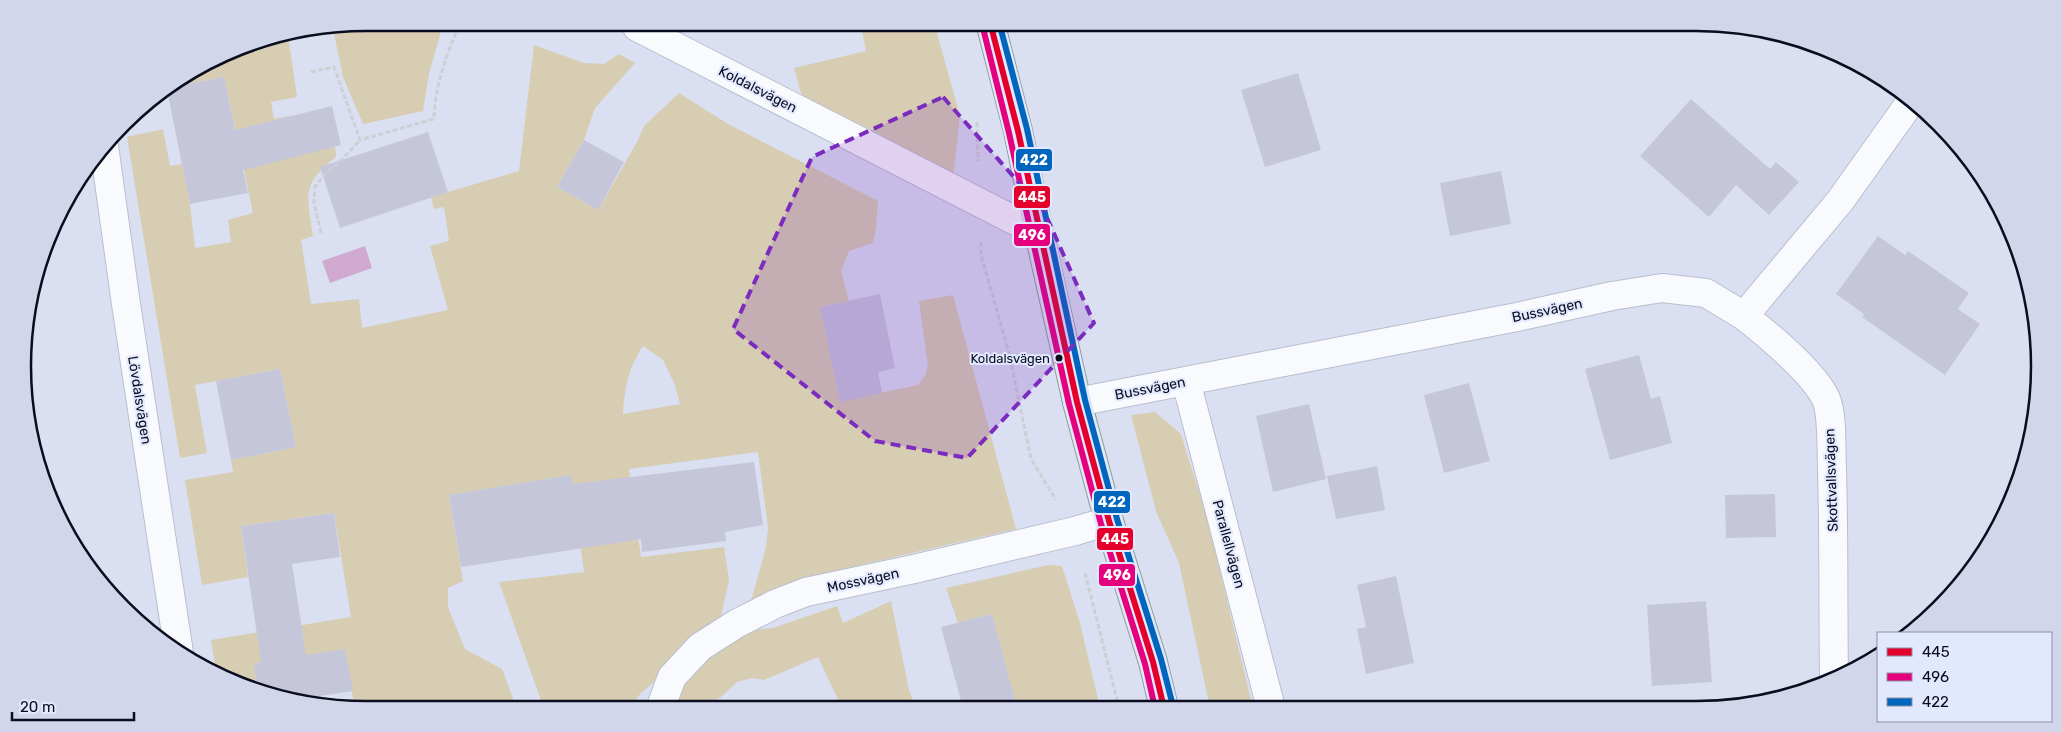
<svg xmlns="http://www.w3.org/2000/svg" width="2062" height="732" font-family="Rubik,sans-serif">
<rect width="100%" height="100%" fill="#dae0f1"/>
<!-- green -->
<path fill="#d7cdb2" fill-rule="evenodd" d="M 861,26 L 935,26 L 960,116 L 953,179 L 878,141 L 880,134 L 802,97 L 794,68 L 866,51 Z
M 442,28 L 429,74 L 423,111 L 363,124 L 343,77 L 333,29 Z
M 288,35 L 297,97 L 271,102 L 274,119 L 289,116 L 299,155 L 335,146 L 336,157 C 301,184 307,195 313,236 L 301,240 L 311,304 L 359,299 L 362,328 L 448,310 L 430,246 L 449,241 L 444,207 L 434,209 L 431,197 L 519,171 L 534,45 L 584,63 L 604,64 L 619,54 L 635,63 L 595,108 L 584,140 L 557,187 L 598,210 L 637,142 L 644,126 L 679,93 L 728,124 L 878,201 L 876,228 L 873,243 L 849,251 L 841,271 L 849,301 L 820,307 L 840,401 L 918,385 L 925,376 L 928,366 L 919,301 L 953,295 L 1016,529 L 821,574 L 750,605 L 766,547 L 768,528 L 758,452 L 629,469 L 641,557 L 724,547 L 729,580 L 721,617 L 692,637 L 667,662 L 652,684 L 640,694 L 634,704 L 618,709 L 544,709 L 499,582 L 584,572 L 571,475 L 449,495 L 463,581 L 448,588 L 448,607 L 465,649 L 502,669 L 517,709 L 366,709 L 345,707 L 354,705 L 345,650 L 254,663 L 257,689 L 216,670 L 211,640 L 351,617 L 334,513 L 241,526 L 248,577 L 202,585 L 185,480 L 233,472 L 231,460 L 296,447 L 280,369 L 195,385 L 207,453 L 180,458 L 127,137 L 163,129 L 170,166 L 182,164 L 190,204 L 195,248 L 231,242 L 228,220 L 253,213 L 224,77 L 173,87 L 235,49 ZM 643,346 L 663,360 L 675,385 L 680,404 L 623,414 C 624,390 629,366 643,346 Z
M 1155,412 L 1181,434 L 1207,518 L 1253,708 L 1210,708 L 1179,563 L 1156,511 L 1131,415 Z
M 1049,565 L 1062,566 L 1080,623 L 1100,708 L 1016,708 L 992,614 L 958,623 L 946,588 Z
M 891,601 L 909,690 L 915,706 L 920,708 L 842,708 L 818,657 L 764,680 L 752,678 L 737,682 L 721,697 L 699,709 L 670,709 L 690,673 L 721,646 L 754,630 L 773,628 L 837,606 L 843,623 Z"/>
<!-- water -->
<path fill="#d0a9d1" d="M 365,246 L 372,268 L 330,283 L 322,261 Z"/>
<!-- building -->
<path fill="#c6c6db" d="M 1298,73 L 1321,150 L 1265,167 L 1241,90 Z
M 224,77 L 235,130 L 332,106 L 341,145 L 243,170 L 248,193 L 190,204 L 167,90 L 173,87 Z
M 1691,99 L 1770,169 L 1776,162 L 1799,182 L 1769,215 L 1736,185 L 1709,217 L 1640,156 Z
M 428,132 L 448,192 L 340,228 L 320,167 Z
M 584,140 L 624,162 L 598,210 L 557,187 Z
M 1501,171 L 1511,224 L 1450,236 L 1440,183 Z
M 1878,236 L 1905,255 L 1908,251 L 1969,293 L 1958,309 L 1980,324 L 1945,375 L 1862,317 L 1864,314 L 1836,294 Z
M 880,294 L 895,368 L 878,372 L 882,393 L 840,402 L 820,307 Z
M 1639,355 L 1651,399 L 1660,396 L 1672,443 L 1610,460 L 1585,369 Z
M 280,369 L 296,447 L 231,460 L 216,381 Z
M 1469,383 L 1490,461 L 1444,473 L 1424,395 Z
M 1309,404 L 1326,479 L 1273,492 L 1256,416 Z
M 754,462 L 763,525 L 725,532 L 726,541 L 642,552 L 641,539 L 461,567 L 449,495 L 571,475 L 573,484 Z
M 1377,466 L 1385,510 L 1336,519 L 1327,476 Z
M 1775,494 L 1776,537 L 1726,538 L 1725,495 Z
M 334,513 L 340,557 L 292,564 L 306,655 L 345,649 L 353,691 L 313,697 L 314,703 L 277,698 L 257,689 L 254,663 L 261,662 L 241,526 Z
M 1396,576 L 1414,663 L 1366,674 L 1357,629 L 1366,627 L 1357,585 Z
M 1706,601 L 1712,682 L 1652,686 L 1647,605 Z
M 992,614 L 1017,708 L 963,708 L 941,627 Z"/>
<g fill="none" stroke-linecap="round" stroke-linejoin="round">
<defs>
<path id="minor" d="M 637,27 L 1039,233
M 104,146 L 126,304 L 179,653
M 1744,316 C 1767,334 1814,373 1826,399 C 1833,415 1831,451 1832,470 C 1834,539 1833,609 1834,678
M 1186,381 L 1271,708
M 1077,402 L 1517,317 L 1612,296 L 1662,288 L 1706,293 L 1744,316 L 1840,201 L 1912,100
M 660,709 L 672,677 L 700,647 L 736,624 L 775,604 L 806,592 L 914,569 L 1075,531 L 1109,521"/>
<path id="major" d="M 991,26 L 1018,131 L 1039,233 L 1077,402 L 1109,521 L 1153,662 L 1164,708"/>
</defs>
<!-- minor casing -->
<use href="#minor" stroke="#b9becf" stroke-width="30"/>
<!-- major casing -->
<use href="#major" stroke="#8d9f9d" stroke-width="30"/>
<!-- path -->
<path stroke="#cdcfd4" stroke-width="3" stroke-dasharray="5 2.5" stroke-linecap="butt" d="M 311,72 L 334,67 L 360,140 L 434,119 C 435,87 445,58 458,28
M 977,122 L 978,161
M 321,233 L 314,202 L 315,187 L 327,171 L 339,163 L 360,140
M 981,242 L 981,255 L 1009,353 L 1031,459 L 1056,500
M 1085,573 L 1119,708"/>
<!-- minor -->
<use href="#minor" stroke="#f9fafd" stroke-width="28"/>
<!-- major -->
<use href="#major" stroke="#dde6e3" stroke-width="28"/>
<defs>
<path id="bus-1" d="M 991,26 L 1018,131 L 1077,402 L 1109,521 L 1153,662 L 1164,708"/>
<path id="bus-2" d="M 983,28 L 1009,133 L 1069,404 L 1101,524 L 1145,664 L 1155,708"/>
<path id="bus-3" d="M 1000,26 L 1027,129 L 1085,400 L 1117,519 L 1161,659 L 1173,706"/>
</defs>
<!-- bus-1 casing -->
<use href="#bus-1" stroke="#e2e8fd" stroke-width="10"/>
<!-- bus-2 casing -->
<use href="#bus-2" stroke="#e2e8fd" stroke-width="10"/>
<!-- bus-3 casing -->
<use href="#bus-3" stroke="#e2e8fd" stroke-width="10"/>
<!-- bus-1 -->
<use href="#bus-1" stroke="#e4002b" stroke-width="6"/>
<!-- bus-2 -->
<use href="#bus-2" stroke="#e5007d" stroke-width="6"/>
<!-- bus-3 -->
<use href="#bus-3" stroke="#0065bd" stroke-width="6"/>
</g>
<!-- marked area -->
<path fill="#7b2cbf" fill-opacity="0.2" stroke="#7b2cbf" stroke-width="4" stroke-dasharray="10 6" stroke-linejoin="round" d="M 943,97 L 1044,211 L 1094,323 L 967,458 L 875,441 L 733,329 L 812,157 Z"/>
<!-- markers -->
<circle fill="#090d1e" stroke="#e2e8fd" stroke-width="2" cx="1059" cy="358" r="4.5"/>
<g text-anchor="middle" stroke-width="4" stroke-linejoin="round" paint-order="stroke">
<!-- bus labels -->
<g font-size="13" fill="#090d1e" stroke="#e2e8fd" text-anchor="end">
<text x="1050" y="363">Koldalsvägen</text>
</g>
<!-- street labels -->
<g font-size="14" fill="#090d1e" stroke="#e2e8fd">
<text transform="translate(758 89) rotate(27)" y="5">Koldalsvägen</text>
<text transform="translate(1547 310) rotate(-12)" y="5">Bussvägen</text>
<text transform="translate(1150 388) rotate(-11)" y="5">Bussvägen</text>
<text transform="translate(140 400) rotate(81)" y="5">Lövdalsvägen</text>
<text transform="translate(1831 480) rotate(-92)" y="5">Skottvallsvägen</text>
<text transform="translate(1229 544) rotate(75)" y="5">Parallellvägen</text>
<text transform="translate(863 580) rotate(-12)" y="5">Mossvägen</text>
</g>
</g>
<!-- crop -->
<path d="M0 0H2062V732H0ZM366 31H1696A335 335 0 0 1 2031 366V366A335 335 0 0 1 1696 701H366A335 335 0 0 1 31 366V366A335 335 0 0 1 366 31Z" fill="#d1d6eb" fill-rule="evenodd"/>
<path fill="none" stroke="#090d1e" stroke-width="2.5" d="M366 31H1696A335 335 0 0 1 2031 366V366A335 335 0 0 1 1696 701H366A335 335 0 0 1 31 366V366A335 335 0 0 1 366 31Z"/>
<g stroke="#e2e8fd" stroke-width="2">
<rect x="1015" y="148" width="38" height="24" rx="5" fill="#0065bd"/>
<rect x="1013" y="185" width="38" height="24" rx="5" fill="#e4002b"/>
<rect x="1013" y="223" width="38" height="24" rx="5" fill="#e5007d"/>
<rect x="1093" y="490" width="38" height="24" rx="5" fill="#0065bd"/>
<rect x="1096" y="527" width="38" height="24" rx="5" fill="#e4002b"/>
<rect x="1098" y="563" width="38" height="24" rx="5" fill="#e5007d"/>
</g>
<g font-size="14" text-anchor="middle" font-weight="bold" fill="#fff">
<text x="1034" y="165">422</text>
<text x="1032" y="202">445</text>
<text x="1032" y="240">496</text>
<text x="1112" y="507">422</text>
<text x="1115" y="544">445</text>
<text x="1117" y="580">496</text>
</g>
<!-- legend -->
<rect x="1877" y="632" width="175" height="90" fill="#e2e8fd" stroke="#8b90a4"/>
<rect x="1887" y="648" width="25" height="8" fill="#e4002b" stroke="#8b90a4"/>
<text x="1922" y="657" font-size="15" fill="#090d1e">445</text>
<rect x="1887" y="673" width="25" height="8" fill="#e5007d" stroke="#8b90a4"/>
<text x="1922" y="682" font-size="15" fill="#090d1e">496</text>
<rect x="1887" y="698" width="25" height="8" fill="#0065bd" stroke="#8b90a4"/>
<text x="1922" y="707" font-size="15" fill="#090d1e">422</text>
<!-- scale -->
<path d="M12 712v8h122v-8" fill="none" stroke="#090d1e" stroke-width="2.5"/>
<text x="20" y="712" font-size="15" fill="#090d1e" stroke="#e2e8fd" stroke-width="4" paint-order="stroke">20 m</text>
</svg>
